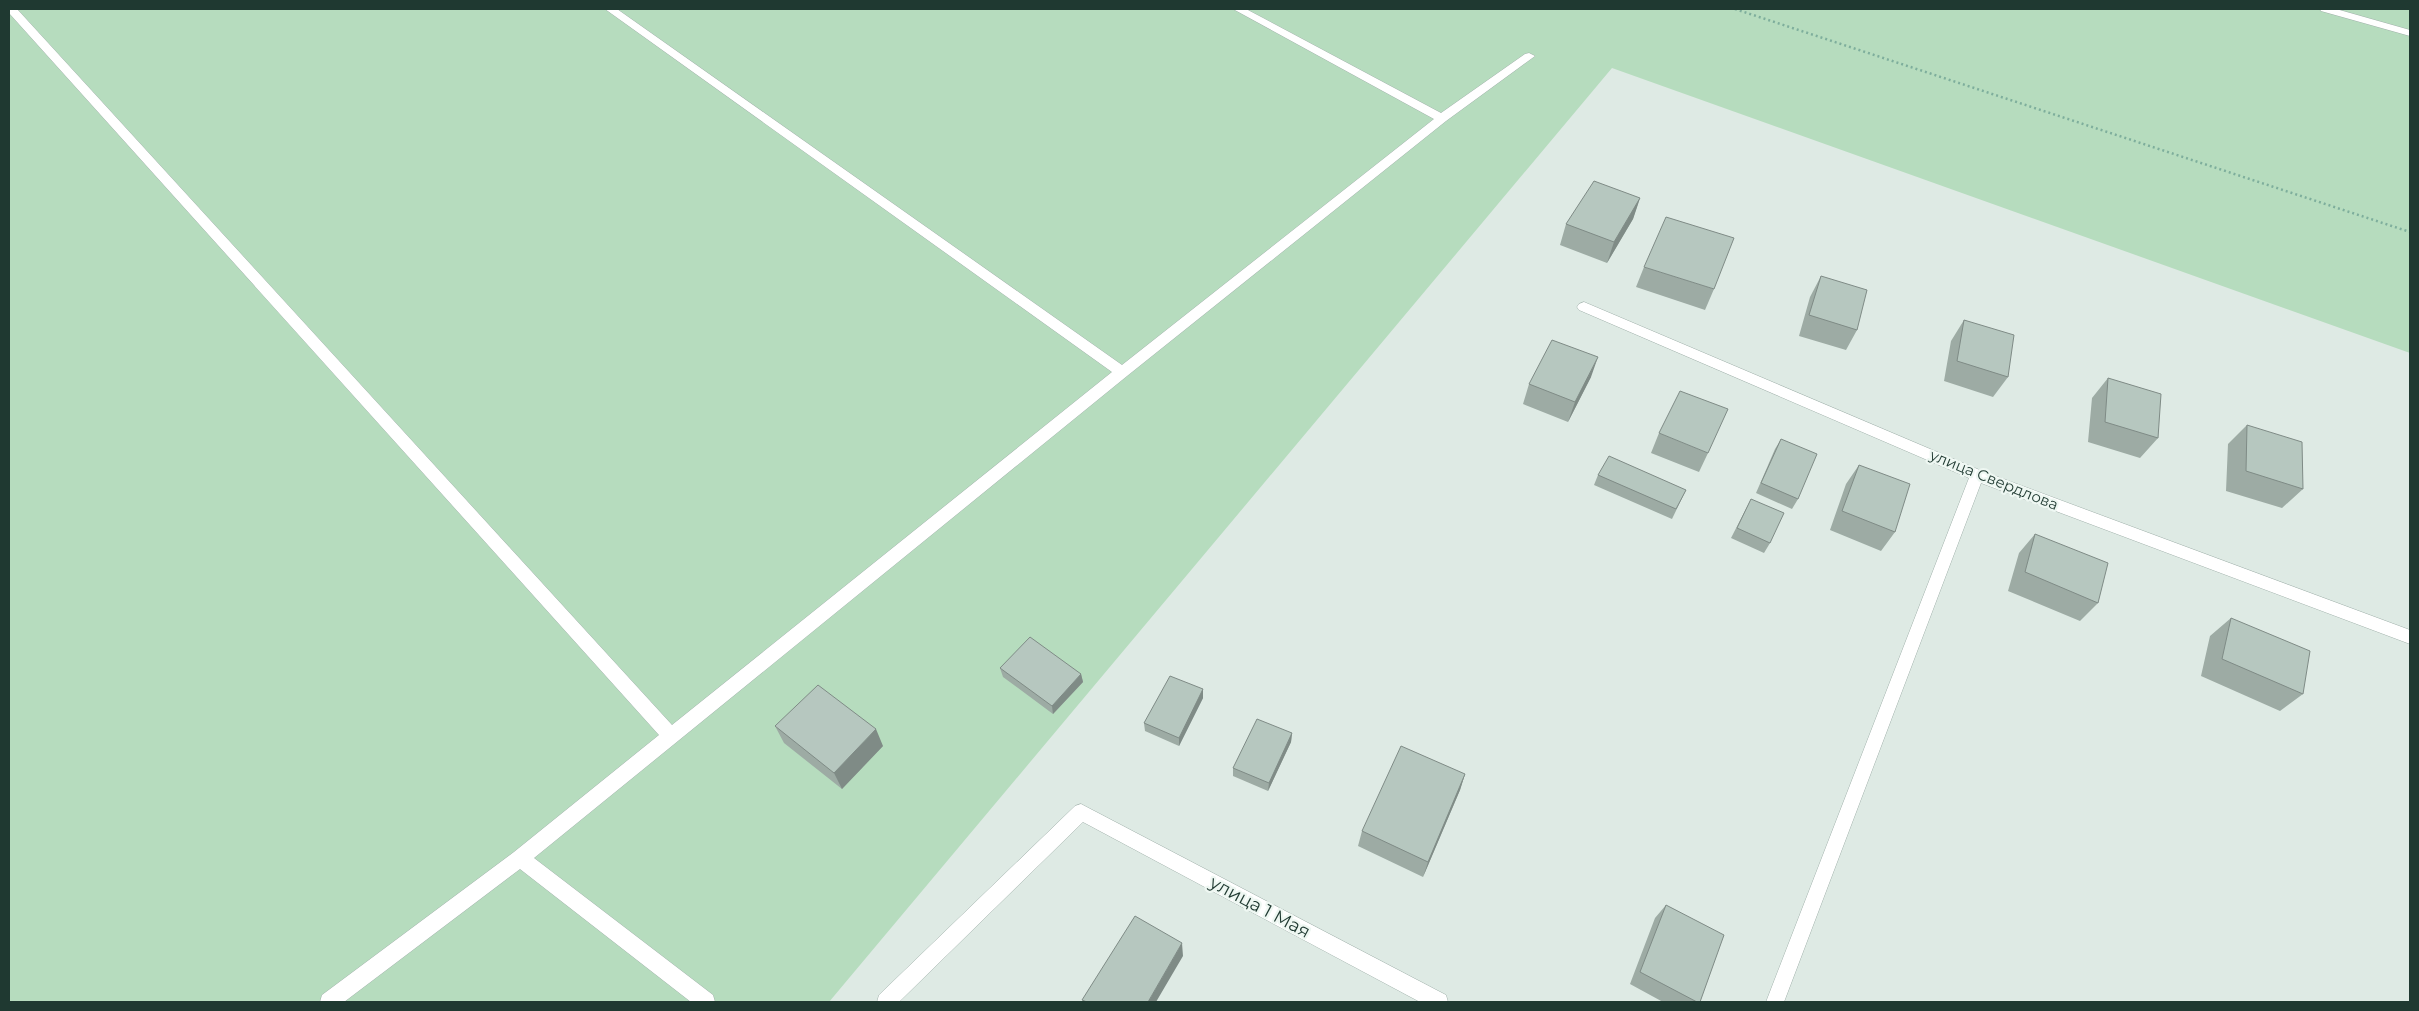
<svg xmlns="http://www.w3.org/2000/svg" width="2419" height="1011" font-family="Montserrat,sans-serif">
<rect width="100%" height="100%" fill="#deeae4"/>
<!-- green -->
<path fill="#b6dcbe" d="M 9,9 L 2410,9 L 2410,353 L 1612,68 L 829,1002 L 9,1002 Z"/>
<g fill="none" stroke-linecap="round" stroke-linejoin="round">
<defs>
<path id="minor" d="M 9,9 L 17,9 L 672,725 L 1112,372 L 605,9 L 617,9 L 1122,365 L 1434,119 L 1233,9 L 1246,9 L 1441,113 L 1525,54 L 1529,53 L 1535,56 L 1446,121 L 1127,376 L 534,858 L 713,995 L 715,1002 L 691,1002 L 520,869 L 344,1002 L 320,1002 L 322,995 L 514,852 L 659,735 L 9,13 Z
M 2320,9 L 2336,9 L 2410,30 L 2410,36 L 2321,11 Z
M 1584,302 L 1982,471 L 2410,630 L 2410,644 L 1981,483 L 1784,1002 L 1766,1002 L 1969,478 L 1579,310 L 1577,307 L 1579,304 Z
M 1081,804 L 1446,995 L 1448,1002 L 1420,1002 L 1083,822 L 899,1002 L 877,1002 L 879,995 L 1075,806 Z"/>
</defs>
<!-- minor casing -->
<use href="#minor" stroke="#a1b1ab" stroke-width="1"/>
<!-- path -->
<path stroke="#7eae9c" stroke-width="2.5" stroke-dasharray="2 3" stroke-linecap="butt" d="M 1735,9 L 2410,232"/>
<!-- minor -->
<use href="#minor" fill="#fff" fill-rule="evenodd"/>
</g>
<!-- wall -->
<path fill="#9daba4" d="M 1640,198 L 1633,219 L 1607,263 L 1560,245 L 1566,224 Z
M 1644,267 L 1714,289 L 1705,310 L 1636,287 Z
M 1821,276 L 1857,330 L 1846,350 L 1799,336 L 1810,297 Z
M 1964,320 L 2008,377 L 1993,397 L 1944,381 L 1951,341 Z
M 1591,377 L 1568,422 L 1523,404 L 1529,384 Z
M 2108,378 L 2158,438 L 2140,458 L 2088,442 L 2092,398 Z
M 2247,425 L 2303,489 L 2282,508 L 2226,491 L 2228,444 Z
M 1659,433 L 1708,453 L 1699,472 L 1651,453 Z
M 1781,439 L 1798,499 L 1792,509 L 1756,493 L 1775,449 Z
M 1859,465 L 1895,532 L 1881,551 L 1830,530 L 1846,484 Z
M 1598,475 L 1686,490 L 1672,519 L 1594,485 Z
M 1751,499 L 1770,543 L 1764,553 L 1731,538 Z
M 2035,534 L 2098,603 L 2080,621 L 2008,591 L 2019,553 Z
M 2231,618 L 2303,694 L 2280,711 L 2201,676 L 2210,636 Z
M 1000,668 L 1081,674 L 1083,682 L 1053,714 L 1003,677 Z
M 1203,689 L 1203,698 L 1179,746 L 1145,731 L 1144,723 Z
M 775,726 L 883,746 L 842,789 L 784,743 Z
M 1292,733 L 1291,742 L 1268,791 L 1233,776 L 1233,768 Z
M 1465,774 L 1460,790 L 1423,877 L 1358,846 L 1362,831 Z
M 1666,905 L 1700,1002 L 1663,1002 L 1630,984 L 1655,918 Z"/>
<!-- shaded-wall -->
<path fill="#7f8b86" d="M 1640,198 L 1633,219 L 1607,263 L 1614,242 Z
M 1598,357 L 1591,377 L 1568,422 L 1575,402 Z
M 1081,674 L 1083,682 L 1053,714 L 1052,706 Z
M 1203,689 L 1203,698 L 1179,746 L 1179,738 Z
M 876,729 L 883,746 L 842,789 L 834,773 Z
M 1292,733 L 1291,742 L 1268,791 L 1269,783 Z
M 1465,774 L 1460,790 L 1423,877 L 1428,862 Z
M 1182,943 L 1183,956 L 1156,1002 L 1148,1002 Z"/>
<!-- building -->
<path fill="#b6c7bf" stroke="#7f8b86" d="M 1594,181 L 1640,198 L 1614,242 L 1566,224 Z
M 1666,217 L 1734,238 L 1714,289 L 1644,267 Z
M 1821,276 L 1867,290 L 1857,330 L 1809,315 Z
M 1964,320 L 2014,335 L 2008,377 L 1957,361 Z
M 1552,340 L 1598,357 L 1575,402 L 1529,384 Z
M 2108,378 L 2161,394 L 2158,438 L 2105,422 Z
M 1680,391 L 1728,409 L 1708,453 L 1659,433 Z
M 2247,425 L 2302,442 L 2303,489 L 2246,471 Z
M 1781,439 L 1817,454 L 1798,499 L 1761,483 Z
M 1609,456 L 1686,490 L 1676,509 L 1598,475 Z
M 1859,465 L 1910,484 L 1895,532 L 1842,511 Z
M 1751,499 L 1784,513 L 1770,543 L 1737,528 Z
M 2035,534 L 2108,563 L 2098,603 L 2025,572 Z
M 2231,618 L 2310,651 L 2303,694 L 2222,659 Z
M 1030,637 L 1081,674 L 1052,706 L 1000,668 Z
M 1170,676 L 1203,689 L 1179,738 L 1144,723 Z
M 818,685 L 876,729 L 834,773 L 775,726 Z
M 1257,719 L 1292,733 L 1269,783 L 1233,768 Z
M 1401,746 L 1465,774 L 1428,862 L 1362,831 Z
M 1666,905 L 1724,935 L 1700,1002 L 1697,1002 L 1640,972 Z
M 1135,916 L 1182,943 L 1148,1002 L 1087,1002 L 1082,1000 Z"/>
<g text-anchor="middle" stroke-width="4.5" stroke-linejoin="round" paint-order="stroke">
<!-- street labels -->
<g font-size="15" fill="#1f3931" stroke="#eef7f2">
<text transform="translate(1994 480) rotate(22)" y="5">улица Свердлова</text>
</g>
<!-- near-street labels -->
<g font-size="18" fill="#1f3931" stroke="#eef7f2">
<text transform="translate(1260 907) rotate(28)" y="6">улица 1 Мая</text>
</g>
</g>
<!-- border -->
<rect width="2419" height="1011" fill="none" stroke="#1f3931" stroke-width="20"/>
</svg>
